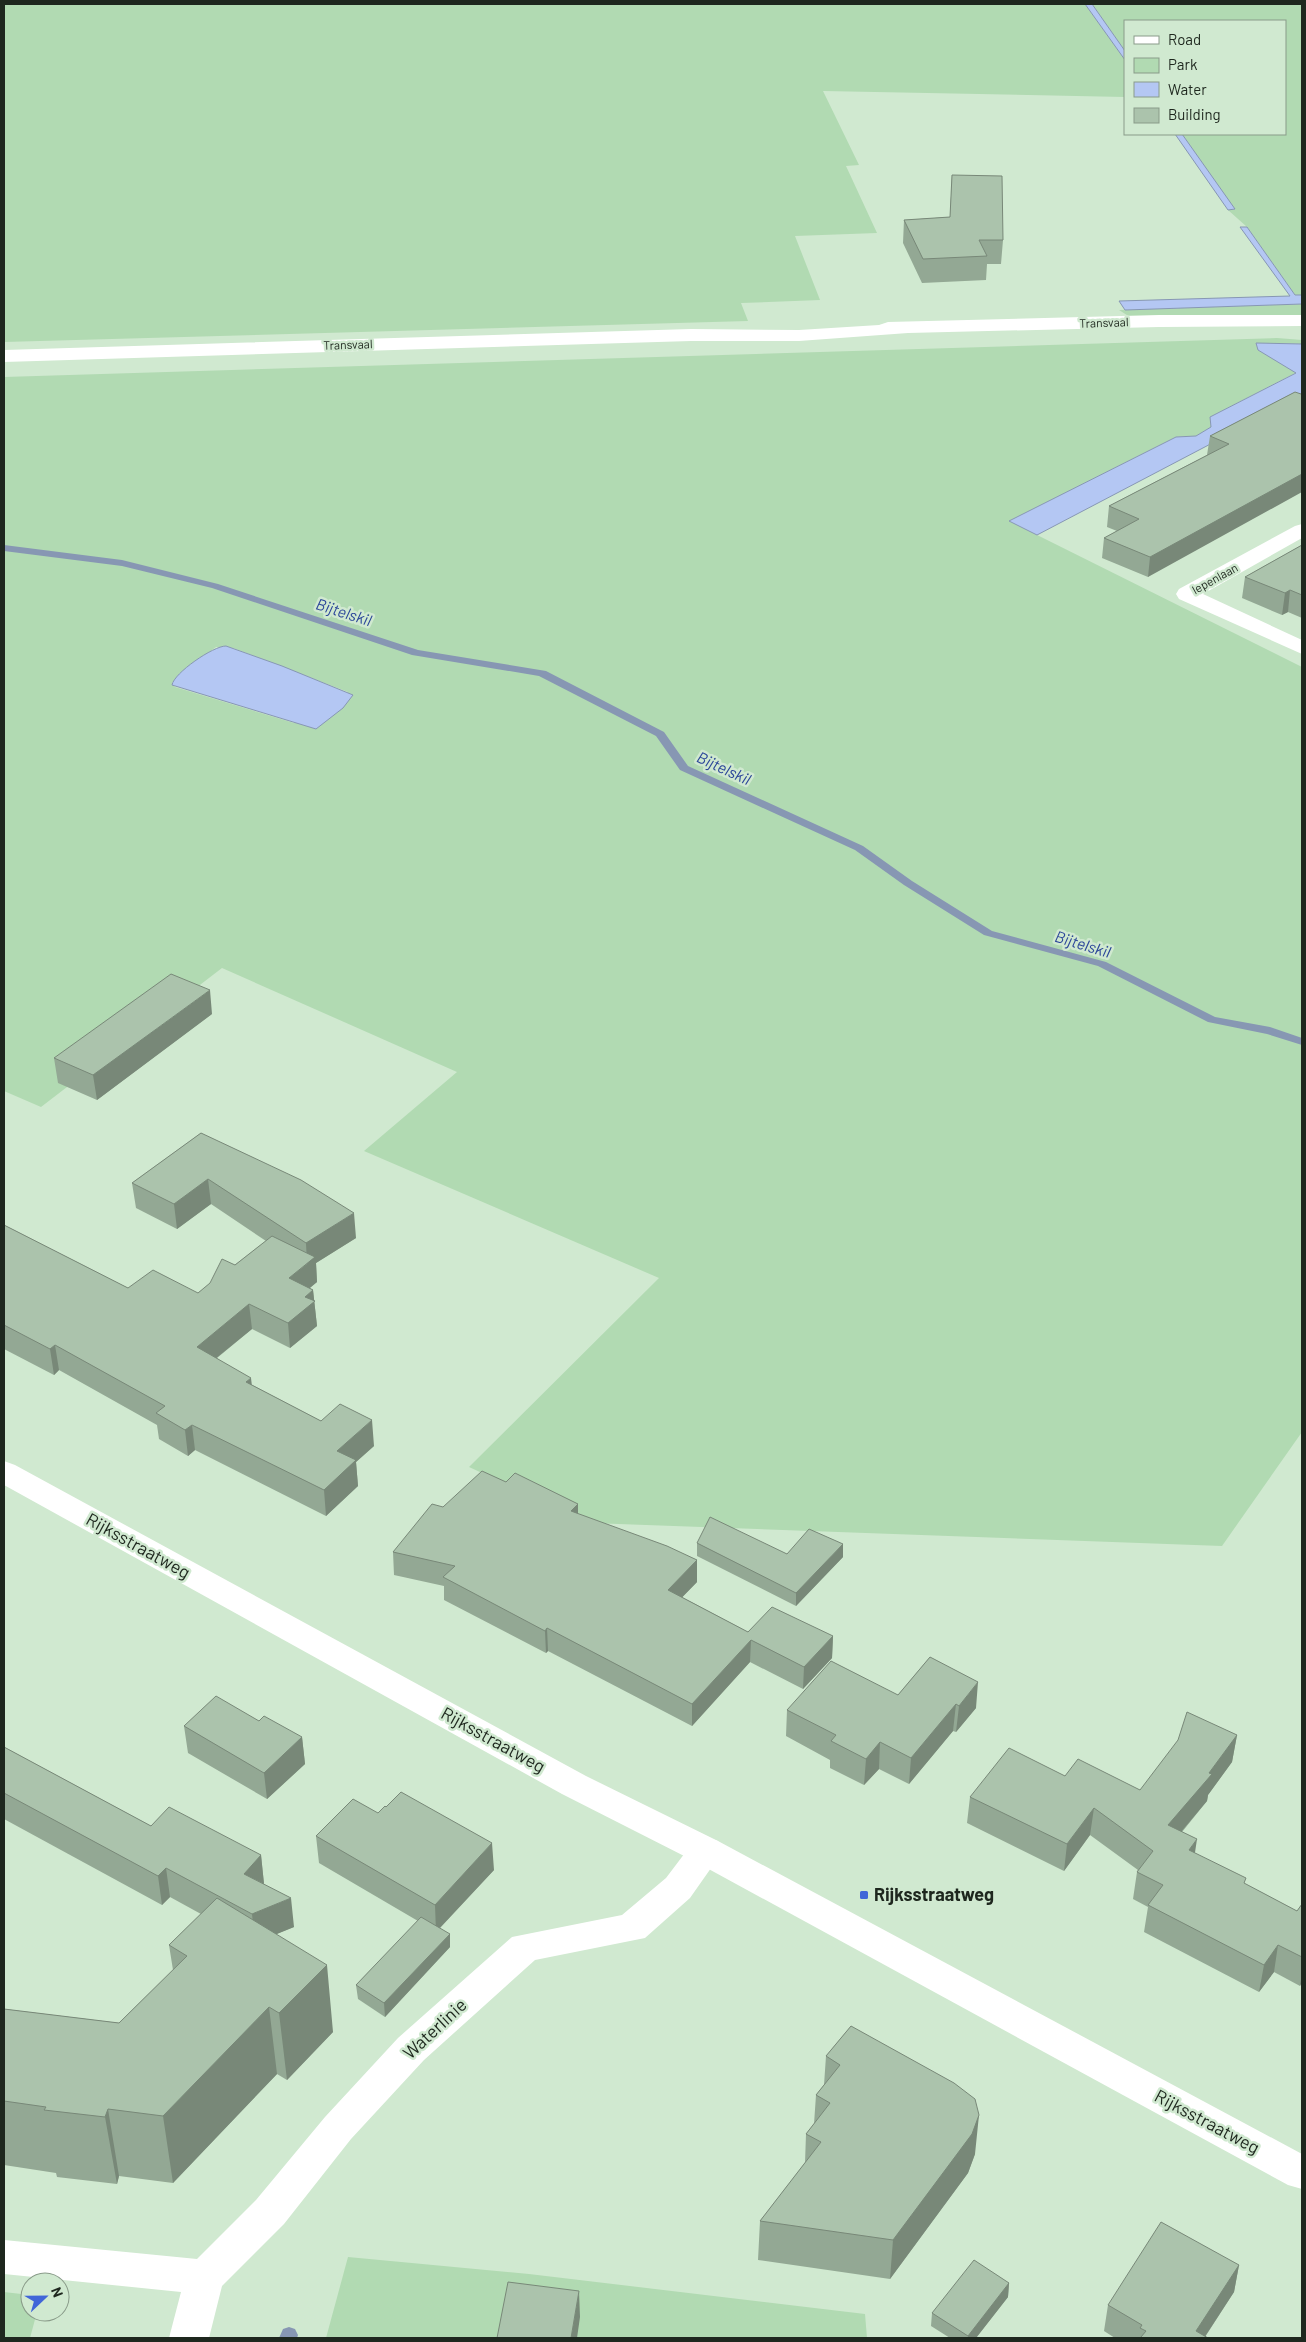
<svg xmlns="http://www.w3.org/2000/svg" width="1306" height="2342" font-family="Barlow,sans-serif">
<rect width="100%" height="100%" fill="#d0e9d0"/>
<!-- green -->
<path fill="#b1dab2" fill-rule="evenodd" d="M 4,4 L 1085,4 L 1125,60 L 1125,97 L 823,91 L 859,165 L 846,166 L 877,233 L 795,236 L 820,300 L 741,303 L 748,321 L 4,342 Z
M 1092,4 L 1302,4 L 1302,295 L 1295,295 L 1247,227 L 1228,210 L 1234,209 L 1182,134 L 1285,134 L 1285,21 L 1125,21 L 1125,51 Z
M 1302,304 L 1302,317 L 1130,317 L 1119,310 Z
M 1277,338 L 1302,340 L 1302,344 L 1256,343 L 1258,350 L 1297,372 L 1210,417 L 1211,427 L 1196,436 L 1176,437 L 1009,521 L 1302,667 L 1302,1432 L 1222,1546 L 591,1523 L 469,1467 L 659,1278 L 364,1151 L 457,1072 L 222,968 L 41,1107 L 4,1091 L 4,377 ZM 216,647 L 233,648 L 348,692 L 294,723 L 175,687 L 172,683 L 181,673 Z
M 348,2257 L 529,2274 L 865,2314 L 867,2338 L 326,2338 Z
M 4,2292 L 30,2295 L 30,2312 L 37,2312 L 30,2338 L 4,2338 Z"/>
<!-- water -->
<path fill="#b4c7f3" stroke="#8797b3" d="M 1085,4 L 1092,4 L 1125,51 L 1125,60 Z
M 1175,134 L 1182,134 L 1235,209 L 1228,210 Z
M 1240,227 L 1247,227 L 1295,295 L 1302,295 L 1302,304 L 1125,310 L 1119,301 L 1290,296 Z
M 1256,343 L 1302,344 L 1302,396 L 1037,535 L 1009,521 L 1176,437 L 1196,436 L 1211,427 L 1210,417 L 1296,373 L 1258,350 Z
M 226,646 L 282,666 L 353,695 L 343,708 L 316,729 L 172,685 C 174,673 213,646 226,646 Z"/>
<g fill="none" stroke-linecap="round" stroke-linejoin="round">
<!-- stream -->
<path fill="#8797b3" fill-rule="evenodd" d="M 4,545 L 122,560 L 218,584 L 418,650 L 546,671 L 664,732 L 688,766 L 863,846 L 912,881 L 992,931 L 1106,962 L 1215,1017 L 1270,1027 L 1302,1038 L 1302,1045 L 1267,1034 L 1208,1022 L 1098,966 L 984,935 L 904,885 L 855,850 L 680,770 L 656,736 L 539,676 L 412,655 L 212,588 L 122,566 L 4,551 Z
M 289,2327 L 295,2329 L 298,2335 L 297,2338 L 279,2338 L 283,2329 Z"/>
<!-- minor -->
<path fill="#fff" fill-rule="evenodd" d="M 1302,524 L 1302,538 L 1203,594 L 1302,640 L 1302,654 L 1179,599 L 1176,594 L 1179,589 L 1295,526 Z
M 706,1837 L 718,1841 L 723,1851 L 690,1898 L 645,1938 L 535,1960 L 424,2060 L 351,2139 L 284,2224 L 222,2286 L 209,2338 L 169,2338 L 181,2292 L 4,2274 L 4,2240 L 197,2259 L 256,2200 L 325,2117 L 398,2038 L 512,1937 L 622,1915 L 666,1878 L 694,1841 Z"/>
<!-- tertiary -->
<path fill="#fff" fill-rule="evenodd" d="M 1159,315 L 1302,315 L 1302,326 L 1159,327 L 908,333 L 799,341 L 691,341 L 4,362 L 4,350 L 691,329 L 799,330 L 879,325 L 888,322 Z
M 4,1461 L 15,1465 L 586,1776 L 718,1841 L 1302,2154 L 1302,2189 L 1288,2185 L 694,1861 L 562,1794 L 4,1485 Z"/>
</g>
<!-- wall -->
<path fill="#93a894" d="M 952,175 L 1003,240 L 1001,264 L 987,264 L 986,280 L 922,283 L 903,243 L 904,220 L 950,217 Z
M 1295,392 L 1148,577 L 1102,558 L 1104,538 L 1117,531 L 1107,527 L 1109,506 L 1207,455 L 1210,436 Z
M 1302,545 L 1302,618 L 1288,612 L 1282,615 L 1242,598 L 1245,577 Z
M 212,1014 L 97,1100 L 58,1083 L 54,1058 Z
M 201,1133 L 356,1238 L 316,1263 L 317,1282 L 310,1288 L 313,1290 L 317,1326 L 290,1348 L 252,1329 L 217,1358 L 252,1385 L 321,1421 L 374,1446 L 356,1462 L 358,1486 L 326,1516 L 195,1450 L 188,1456 L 159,1439 L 157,1425 L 59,1370 L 54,1375 L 4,1349 L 4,1225 L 128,1288 L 198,1293 L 266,1241 L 211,1204 L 177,1229 L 136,1208 L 132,1183 Z
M 506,1482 L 578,1504 L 578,1514 L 697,1560 L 697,1582 L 682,1597 L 748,1632 L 833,1636 L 832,1658 L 803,1689 L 750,1662 L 692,1726 L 548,1651 L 546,1653 L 444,1600 L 444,1586 L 394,1575 L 393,1552 L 443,1507 Z
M 697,1543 L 787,1554 L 843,1557 L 796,1606 L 697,1556 Z
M 930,1657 L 976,1708 L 956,1732 L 953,1731 L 909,1784 L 879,1769 L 864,1785 L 830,1768 L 830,1760 L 786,1736 L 787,1710 L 898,1695 Z
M 184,1726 L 302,1737 L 305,1764 L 267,1799 L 188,1753 Z
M 1237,1735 L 1232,1762 L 1208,1795 L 1207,1801 L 1182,1832 L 1195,1853 L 1245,1884 L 1297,1911 L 1302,1904 L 1302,1982 L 1300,1986 L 1274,1972 L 1259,1992 L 1144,1932 L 1148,1907 L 1133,1899 L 1137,1872 L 1138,1870 L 1090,1835 L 1064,1871 L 967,1823 L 970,1797 L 1065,1776 L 1140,1790 Z
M 4,1747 L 151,1826 L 261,1855 L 264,1884 L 294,1927 L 276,1934 L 333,2032 L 287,2080 L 277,2074 L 173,2183 L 119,2176 L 117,2184 L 57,2177 L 56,2173 L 4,2165 L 4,2009 L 119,2023 L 173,1970 L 169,1945 L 201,1914 L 170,1897 L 162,1905 L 4,1819 Z
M 386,1807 L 494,1870 L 440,1928 L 450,1947 L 385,2017 L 358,1999 L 356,1985 L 418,1921 L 319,1863 L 316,1836 L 378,1813 Z
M 851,2026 L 975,2154 L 968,2173 L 890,2279 L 758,2260 L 760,2221 L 805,2163 L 806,2134 L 814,2124 L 816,2095 L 824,2085 L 826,2056 Z
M 1239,2265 L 1234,2292 L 1205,2337 L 1208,2338 L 1115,2338 L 1104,2331 L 1108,2305 Z
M 1009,2283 L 1008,2297 L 976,2338 L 950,2338 L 931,2326 L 932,2313 Z"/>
<!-- shaded-wall -->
<path fill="#788878" d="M 1302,467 L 1302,492 L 1148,577 L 1150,557 Z
M 1290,590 L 1288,612 L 1282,615 L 1285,593 Z
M 210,990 L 212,1014 L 97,1100 L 93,1075 Z
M 208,1179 L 211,1204 L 177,1229 L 174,1204 Z
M 354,1213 L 356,1238 L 316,1263 L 317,1282 L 291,1303 L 289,1278 L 307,1264 L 306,1243 Z
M 313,1290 L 317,1326 L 290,1348 L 288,1323 L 305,1297 Z
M 249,1304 L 252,1329 L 199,1372 L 197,1347 Z
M 55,1345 L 59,1370 L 54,1375 L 50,1349 Z
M 251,1378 L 254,1403 L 246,1382 Z
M 372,1420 L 374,1446 L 356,1462 L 358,1486 L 326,1516 L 324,1490 L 337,1451 Z
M 192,1425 L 195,1450 L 188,1456 L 185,1430 Z
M 578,1504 L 578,1526 L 571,1511 Z
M 843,1544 L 843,1557 L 796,1606 L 796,1593 Z
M 697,1560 L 697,1582 L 668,1612 L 668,1590 Z
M 547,1628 L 548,1651 L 546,1653 L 545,1631 Z
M 833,1636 L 832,1658 L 803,1689 L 804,1667 Z
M 751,1640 L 750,1662 L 692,1726 L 692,1704 Z
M 978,1682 L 976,1708 L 956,1732 L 959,1706 Z
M 956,1704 L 953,1731 L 909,1784 L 911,1758 Z
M 1237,1735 L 1232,1762 L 1208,1795 L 1207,1801 L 1164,1852 L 1168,1825 L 1209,1773 Z
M 302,1737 L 305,1764 L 267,1799 L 264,1773 Z
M 880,1742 L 879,1769 L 864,1785 L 866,1759 Z
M 1094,1808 L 1090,1835 L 1064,1871 L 1067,1844 Z
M 1197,1839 L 1193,1866 L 1189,1850 Z
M 492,1843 L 494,1870 L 436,1932 L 435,1905 Z
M 261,1855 L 264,1884 L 244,1874 Z
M 166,1868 L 170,1897 L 162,1905 L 158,1876 Z
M 291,1898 L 294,1927 L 255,1943 L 252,1914 Z
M 450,1934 L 450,1947 L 385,2017 L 384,2003 Z
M 1278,1945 L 1274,1972 L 1259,1992 L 1264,1965 Z
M 327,1965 L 333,2032 L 287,2080 L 279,2013 Z
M 1302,1973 L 1302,1982 L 1300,1986 Z
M 269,2007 L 277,2074 L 173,2183 L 163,2116 Z
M 108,2109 L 119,2176 L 117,2184 L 105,2117 Z
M 979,2115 L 975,2154 L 968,2173 L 890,2279 L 893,2240 Z
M 1239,2265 L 1234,2292 L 1204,2338 L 1196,2331 Z
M 1009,2283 L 1008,2297 L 976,2338 L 968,2338 L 968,2336 Z
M 579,2291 L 580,2317 L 577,2338 L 571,2338 Z"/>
<!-- building -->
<path fill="#abc3ac" stroke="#788878" d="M 952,175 L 1002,176 L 1003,240 L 979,240 L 987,256 L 923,259 L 904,220 L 950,217 Z
M 1295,392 L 1301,394 L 1302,394 L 1302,467 L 1301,468 L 1302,468 L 1302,474 L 1150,557 L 1104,538 L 1139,519 L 1109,506 L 1229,444 L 1210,436 Z
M 1302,545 L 1302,595 L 1290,590 L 1285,593 L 1245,577 Z
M 171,974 L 210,990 L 93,1075 L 54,1058 Z
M 201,1133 L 301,1180 L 354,1213 L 306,1243 L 208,1179 L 174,1204 L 132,1183 Z
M 4,1225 L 128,1288 L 153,1270 L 198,1293 L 210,1283 L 222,1259 L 235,1265 L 272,1236 L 315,1257 L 289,1278 L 313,1290 L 305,1297 L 315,1301 L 288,1323 L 249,1304 L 197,1347 L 251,1378 L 246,1382 L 321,1421 L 340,1404 L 372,1420 L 337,1451 L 356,1460 L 324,1490 L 192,1425 L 185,1430 L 156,1413 L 165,1406 L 55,1345 L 50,1349 L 4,1325 Z
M 482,1471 L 506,1482 L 515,1473 L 578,1504 L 571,1511 L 667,1546 L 697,1560 L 668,1590 L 748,1632 L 772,1607 L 833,1636 L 804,1667 L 751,1640 L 692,1704 L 547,1628 L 545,1631 L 443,1577 L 455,1566 L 393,1552 L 432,1504 L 443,1507 Z
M 710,1517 L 787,1554 L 809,1529 L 843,1544 L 796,1593 L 697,1543 Z
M 930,1657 L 978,1682 L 959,1706 L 956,1704 L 911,1758 L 880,1742 L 866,1759 L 831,1741 L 836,1735 L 787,1710 L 831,1661 L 898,1695 Z
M 216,1696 L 259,1721 L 264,1716 L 302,1737 L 264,1773 L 184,1726 Z
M 1187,1712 L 1237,1735 L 1209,1773 L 1212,1774 L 1168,1825 L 1197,1839 L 1189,1850 L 1246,1878 L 1244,1883 L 1297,1911 L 1302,1904 L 1302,1957 L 1278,1945 L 1264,1965 L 1148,1905 L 1163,1885 L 1137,1872 L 1153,1851 L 1094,1808 L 1067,1844 L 970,1797 L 1009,1748 L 1065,1776 L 1078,1759 L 1140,1790 L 1178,1740 Z
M 4,1747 L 151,1826 L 169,1807 L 261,1855 L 244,1874 L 291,1898 L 252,1914 L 166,1868 L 158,1876 L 4,1793 Z
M 401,1792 L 492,1843 L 435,1905 L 316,1836 L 353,1799 L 378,1813 L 385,1806 L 386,1807 Z
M 217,1898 L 327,1965 L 279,2013 L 269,2007 L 163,2116 L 108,2109 L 105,2117 L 44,2110 L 46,2107 L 4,2101 L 4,2009 L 119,2023 L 187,1956 L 169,1945 Z
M 421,1917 L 450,1934 L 384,2003 L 356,1985 Z
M 851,2026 L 954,2083 L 975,2099 L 979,2115 L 972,2134 L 893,2240 L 760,2221 L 821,2142 L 806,2134 L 830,2103 L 816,2095 L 840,2065 L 826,2056 Z
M 1161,2222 L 1239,2265 L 1196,2331 L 1208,2338 L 1144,2338 L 1141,2337 L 1146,2331 L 1140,2328 L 1142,2325 L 1108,2305 Z
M 974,2260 L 1009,2283 L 968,2336 L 932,2313 Z
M 508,2282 L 579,2291 L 571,2338 L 497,2338 Z"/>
<!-- markers -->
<rect fill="#4166d8" stroke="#d0e9d0" stroke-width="2" x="859" y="1890" width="10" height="10" rx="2.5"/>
<g text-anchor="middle" stroke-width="5" stroke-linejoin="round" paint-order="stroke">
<!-- far-street labels -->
<g font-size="12" fill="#1e271e" stroke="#d0e9d0">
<text transform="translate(1104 323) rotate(-2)" y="4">Transvaal</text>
<text transform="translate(348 345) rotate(-2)" y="4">Transvaal</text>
<text transform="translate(1215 579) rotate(-29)" y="4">Iepenlaan</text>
</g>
<!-- water labels -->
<g font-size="16" font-style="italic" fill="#2b4699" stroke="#d0e9d0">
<text transform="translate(344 612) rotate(18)" y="6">Bijtelskil</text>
<text transform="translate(724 768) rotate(25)" y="6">Bijtelskil</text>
<text transform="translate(1083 944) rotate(17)" y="6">Bijtelskil</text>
</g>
<!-- near-street labels -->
<g font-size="18" fill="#1e271e" stroke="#d0e9d0">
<text transform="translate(138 1546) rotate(29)" y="6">Rijksstraatweg</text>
<text transform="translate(493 1740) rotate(29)" y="6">Rijksstraatweg</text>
<text transform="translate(435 2029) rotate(-43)" y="6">Waterlinie</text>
<text transform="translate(1207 2122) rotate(28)" y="6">Rijksstraatweg</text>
</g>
<!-- near-poi labels -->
<g font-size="18" font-weight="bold" fill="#1e271e" stroke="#d0e9d0" text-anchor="start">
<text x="874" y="1901">Rijksstraatweg</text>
</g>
</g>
<!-- border -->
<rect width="1306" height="2342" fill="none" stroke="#1e271e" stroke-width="10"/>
<!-- legend -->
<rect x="1124" y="20" width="162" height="115" fill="#d0e9d0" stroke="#899b89"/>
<rect x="1134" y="36" width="25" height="8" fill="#ffffff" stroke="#899b89"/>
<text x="1168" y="45" font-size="15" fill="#1e271e">Road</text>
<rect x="1134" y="58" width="25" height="15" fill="#b1dab2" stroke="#899b89"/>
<text x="1168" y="70" font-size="15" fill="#1e271e">Park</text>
<rect x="1134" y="82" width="25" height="15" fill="#b4c7f3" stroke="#899b89"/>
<text x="1168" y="95" font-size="15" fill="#1e271e">Water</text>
<rect x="1134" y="108" width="25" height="15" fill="#abc3ac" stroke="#899b89"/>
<text x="1168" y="120" font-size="15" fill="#1e271e">Building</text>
<!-- north arrow -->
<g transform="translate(45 2297) rotate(68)"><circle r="24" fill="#d0e9d0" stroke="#899b89"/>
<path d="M0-4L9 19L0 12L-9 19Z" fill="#4166d8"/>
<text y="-8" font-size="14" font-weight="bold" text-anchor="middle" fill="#1e271e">N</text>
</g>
</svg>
